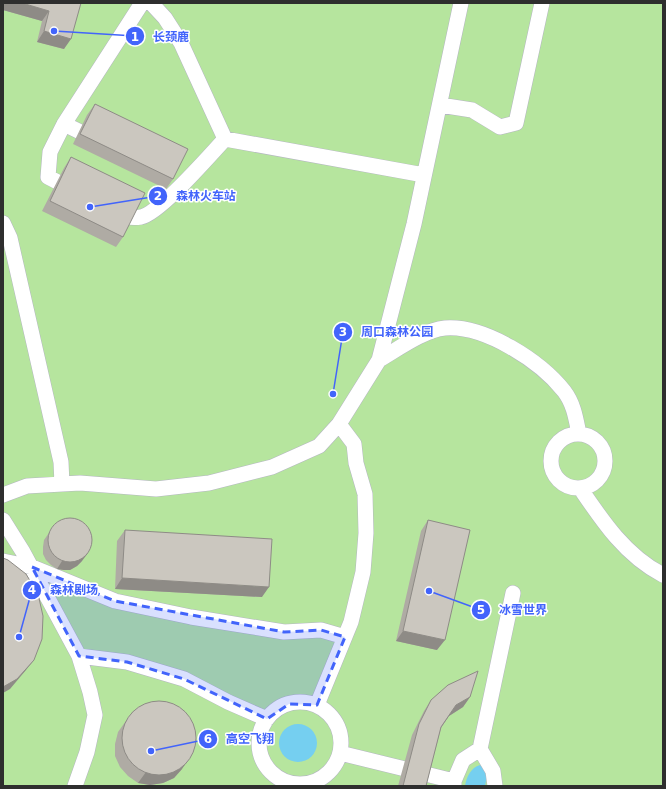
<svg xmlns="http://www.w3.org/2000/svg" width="666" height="789" font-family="'DejaVu Sans','Noto Sans SC',sans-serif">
<rect width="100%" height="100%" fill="#efe9e1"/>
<!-- green -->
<path fill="#b6e59e" d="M 3,3 L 663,3 L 663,786 L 3,786 Z"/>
<!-- water -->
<path fill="#75cff0" d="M279 743a19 19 0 1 1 38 0a19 19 0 1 1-38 0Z
M 480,765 C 487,770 487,778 485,786 L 465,786 C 466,778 471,767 480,765 Z"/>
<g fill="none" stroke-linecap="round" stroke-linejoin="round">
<defs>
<path id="minor" d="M 151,3 L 165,18 L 181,43 L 225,139
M 440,105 L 472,110 L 500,127 L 516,123 L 542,3
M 64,124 L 97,140
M 75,191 L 48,177 L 50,152 L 64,124 L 142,3
M 114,212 C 123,216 130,219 141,217 C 160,213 209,156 225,139 L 424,175
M 3,223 L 10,238 L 61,462 L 62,484
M 379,360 C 398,349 424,330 445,328 C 485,325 540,361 564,391 C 574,404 576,419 579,434
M551 461a27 27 0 1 1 54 0a27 27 0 1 1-54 0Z
M 580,488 C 603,522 626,556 663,575
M 3,495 L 27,486 L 80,483 L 156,489 L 209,483 L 272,467 L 319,446 L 339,424 L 379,360 L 414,224 L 461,3
M 3,520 L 23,552 L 79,656 L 90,692 L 95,715 L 87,752 L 75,786
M 3,561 L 32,567 L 115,601 L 191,617 L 284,632 L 321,630 L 345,637
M 79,656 L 127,662 L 184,679 L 228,702 L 267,719
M259 743a41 41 0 1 1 82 0a41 41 0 1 1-82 0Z
M 317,705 L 351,622 L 363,572 L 366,533 L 365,494 L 356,463 L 354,444 L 339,424
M 480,749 L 513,593
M 340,753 L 454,781
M 454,786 L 454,781 L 463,760 L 480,749 L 493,771 L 495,786"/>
</defs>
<!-- minor casing -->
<use href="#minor" stroke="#b4b7c1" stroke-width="16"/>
<!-- minor -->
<use href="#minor" stroke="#fff" stroke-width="15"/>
</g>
<!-- wall -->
<path fill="#afaba4" d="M 81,3 L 64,49 L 37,42 L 42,21 L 3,10 Z
M 95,104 L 173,179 L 166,189 L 73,144 L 87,115 Z
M 71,157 L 123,237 L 116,247 L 42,211 L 64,168 Z
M 428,520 L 437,650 L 396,641 L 421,531 Z
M 53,527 L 82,561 L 77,566 L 70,570 L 64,570 L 57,569 L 51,565 L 46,560 L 43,554 L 43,547 L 44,540 Z
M 125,530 L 262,597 L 115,589 L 117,541 Z
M 470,697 L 463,707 L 449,716 L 441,728 L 426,786 L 398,786 L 412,735 L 424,711 L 431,700 Z
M 133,711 L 182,769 L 174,778 L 163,783 L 150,785 L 138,783 L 128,776 L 120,767 L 115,756 L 115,744 L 118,732 Z"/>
<!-- shaded-wall -->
<path fill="#8e8b86" d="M 3,3 L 22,3 L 49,11 L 42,21 L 3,10 Z
M 44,31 L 71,39 L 64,49 L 37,42 Z
M 88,553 L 82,561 L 77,566 L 70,570 L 64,570 L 57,569 L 62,561 Z
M 122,578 L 269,587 L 262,597 L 115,589 Z
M 403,631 L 445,640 L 437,650 L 396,641 Z
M 34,660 L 26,670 L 10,689 L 3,693 L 3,687 Z
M 470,697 L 463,707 L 449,716 L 434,737 L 456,705 Z
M 189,759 L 182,769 L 174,778 L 163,783 L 150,785 L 138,783 L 146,772 Z"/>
<!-- building -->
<path fill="#cbc7bf" stroke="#8e8b86" d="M 22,3 L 81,3 L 71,39 L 44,31 L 49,11 Z
M 95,104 L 188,149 L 173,179 L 80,134 Z
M 71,157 L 145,193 L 123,237 L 50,201 Z
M48 540a22 22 0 1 1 44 0a22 22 0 1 1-44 0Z
M 428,520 L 470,530 L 445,640 L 403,631 Z
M 125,530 L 272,539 L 269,587 L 122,578 Z
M 3,558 L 8,560 L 26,574 L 38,594 L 43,616 L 42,639 L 34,660 L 17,679 L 3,687 Z
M 478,671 L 470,697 L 456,705 L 441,727 L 426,786 L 403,786 L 419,724 L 431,700 L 448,685 Z
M122 738a37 37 0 1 1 74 0a37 37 0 1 1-74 0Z"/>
<!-- marked area -->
<path fill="#4264fb" fill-opacity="0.2" stroke="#4264fb" stroke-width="3" stroke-dasharray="8 5" stroke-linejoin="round" d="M 32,567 L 115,601 L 284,632 L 321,630 L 345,637 L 317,705 L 289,704 L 267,719 L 184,679 L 127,662 L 79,656 Z"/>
<!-- callouts -->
<path fill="none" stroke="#4264fb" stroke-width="1.5" d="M54 31L135 36M90 207L158 196M333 394L343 332M19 637L32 590M429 591L481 610M151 751L208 739"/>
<g fill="#4264fb" stroke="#fff" stroke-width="1.5">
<circle cx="54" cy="31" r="4"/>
<circle cx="90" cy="207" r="4"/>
<circle cx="333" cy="394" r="4"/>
<circle cx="19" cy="637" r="4"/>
<circle cx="429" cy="591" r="4"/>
<circle cx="151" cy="751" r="4"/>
<circle cx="135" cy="36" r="10"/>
<circle cx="158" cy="196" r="10"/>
<circle cx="343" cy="332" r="10"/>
<circle cx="32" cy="590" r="10"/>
<circle cx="481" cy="610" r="10"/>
<circle cx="208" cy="739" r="10"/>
</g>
<g font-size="12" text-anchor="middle" font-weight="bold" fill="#fff">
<text x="135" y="41">1</text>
<text x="158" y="200">2</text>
<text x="343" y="336">3</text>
<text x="32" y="594">4</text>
<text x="481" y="614">5</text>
<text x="208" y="743">6</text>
</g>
<g font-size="12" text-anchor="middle" font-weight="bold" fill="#4264fb" stroke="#fff" stroke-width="3" stroke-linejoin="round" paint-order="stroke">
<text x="171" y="41">长颈鹿</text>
<text x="206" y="200">森林火车站</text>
<text x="397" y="336">周口森林公园</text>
<text x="74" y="594">森林剧场</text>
<text x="523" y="614">冰雪世界</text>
<text x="250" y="743">高空飞翔</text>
</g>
<!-- border -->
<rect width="666" height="789" fill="none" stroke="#2e2e2e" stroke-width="8"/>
</svg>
